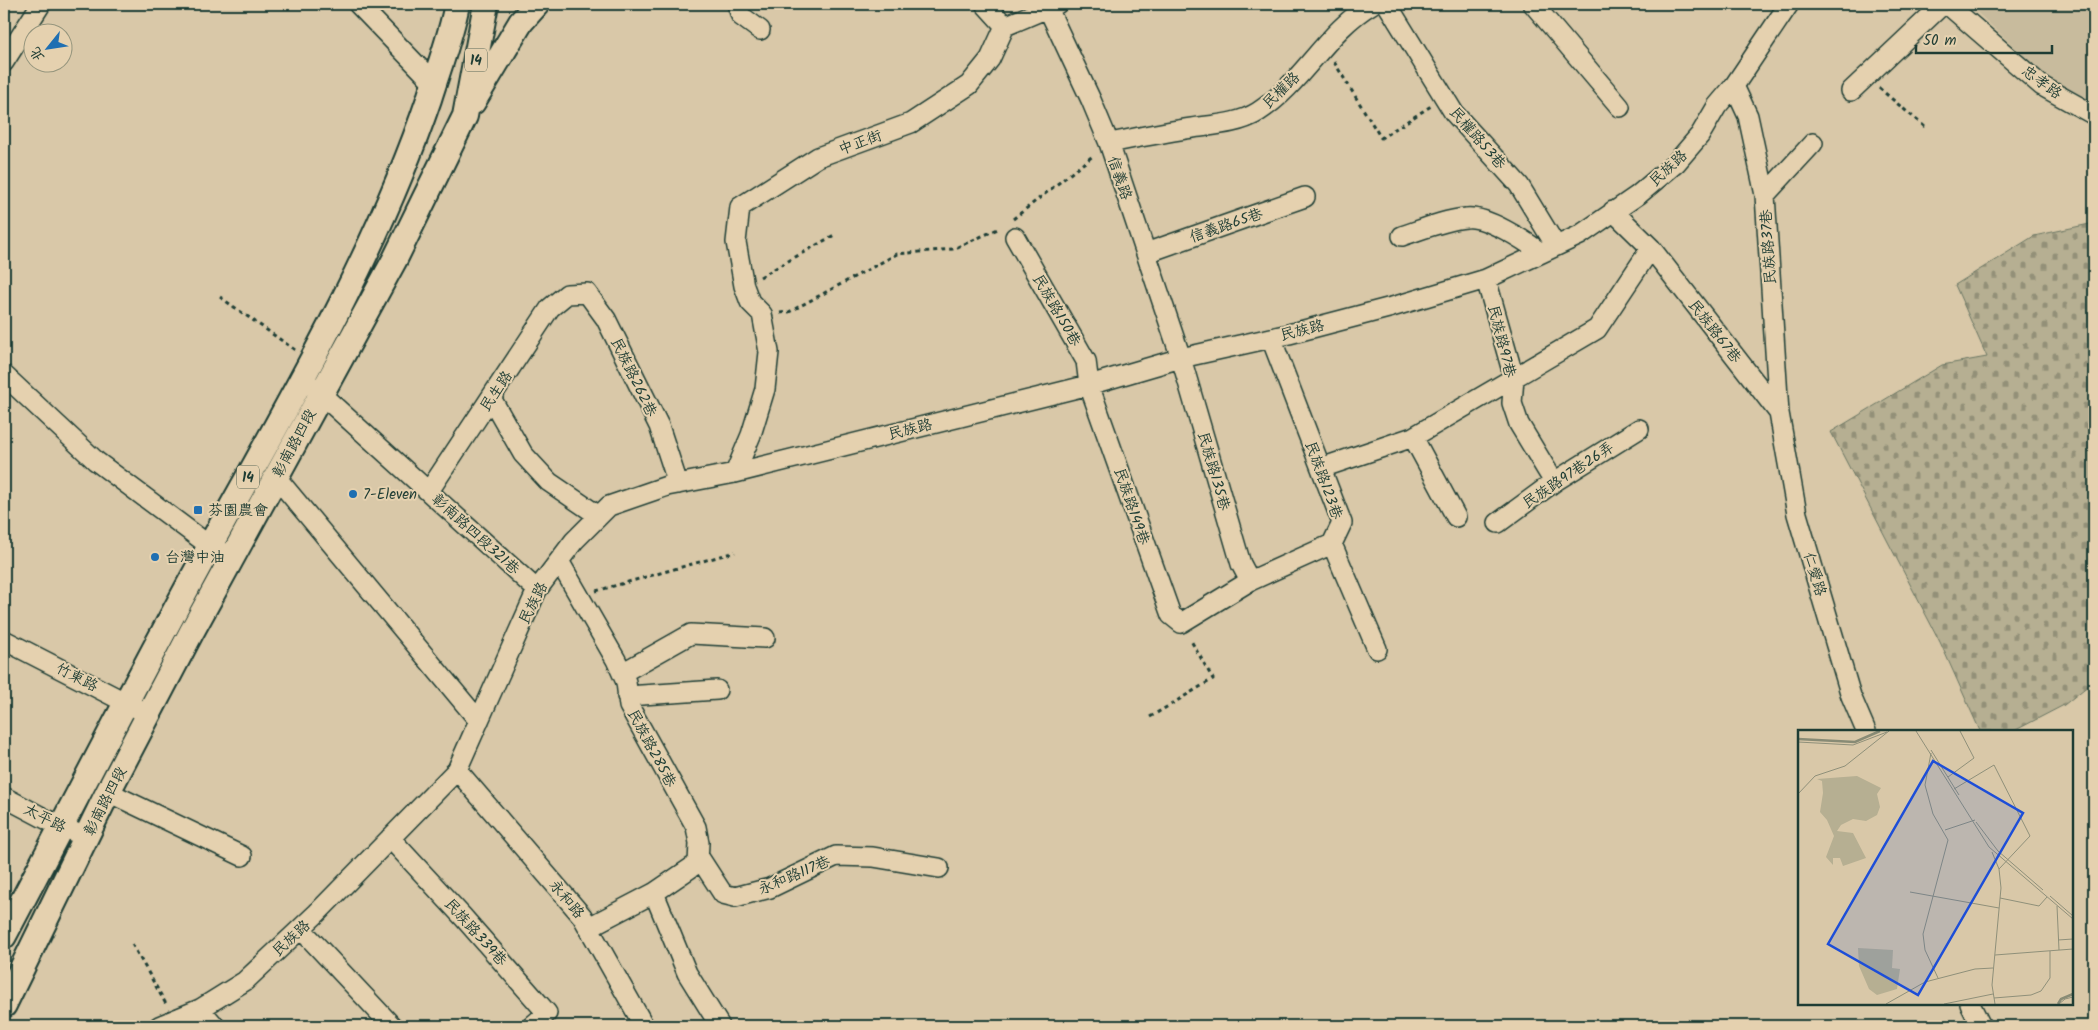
<svg xmlns="http://www.w3.org/2000/svg" width="2098" height="1030" font-family="Kalam,'LXGW WenKai TC',sans-serif">
<defs>
<pattern id="cemetery-stones" width="16" height="16" patternUnits="userSpaceOnUse" patternTransform="scale(1.25)"><rect width="16" height="16" fill="#b6af92"/><path d="M2 7V4a2 2 0 0 1 4 0v3zM10 15v-3a2 2 0 0 1 4 0v3z" fill="#939078"/></pattern>
</defs>
<rect width="100%" height="100%" fill="#d9c8a8"/>
<filter id="ink" filterUnits="userSpaceOnUse"><feTurbulence type="fractalNoise" baseFrequency=".02" numOctaves="2"/><feDisplacementMap in="SourceGraphic" scale="10" xChannelSelector="R" yChannelSelector="G"/><feConvolveMatrix kernelMatrix="1 2 1 2 8 2 1 2 1" color-interpolation-filters="sRGB"/></filter>
<g filter="url(#ink)">
<!-- built -->
<path fill="#c8bb9d" d="M 1968,4 L 2094,4 L 2094,105 L 2047,77 Z"/>
<!-- cemetery -->
<path fill="url(#cemetery-stones)" stroke="#6a7663" d="M 2094,223 L 2094,681 L 2064,705 L 2014,731 L 1980,731 L 1940,642 L 1831,432 L 1942,365 L 1987,357 L 1955,285 L 2034,236 Z"/>
<g fill="none" stroke-linecap="round" stroke-linejoin="round">
<defs>
<path id="minor" d="M 358,4 L 434,83
M 737,4 L 741,16 L 760,30
M 985,4 L 1005,26
M 1046,4 L 1091,100 L 1109,143 L 1181,358 L 1241,564 L 1250,581
M 1387,4 L 1454,113 L 1519,185 L 1556,246
M 1533,4 L 1620,107
M 1947,4 L 2042,86 L 2094,115
M 4,62 L 41,4
M 1734,86 L 1748,116 L 1765,195 L 1779,413 L 1797,514 L 1851,696 L 1866,731
M 1851,91 L 1943,4
M 1109,143 C 1136,138 1164,132 1192,128 C 1213,125 1239,124 1258,112 C 1303,83 1326,31 1372,4
M 1765,195 L 1813,143
M 1613,211 L 1651,248 L 1779,413
M 1402,236 C 1423,229 1444,220 1466,218 C 1485,215 1526,241 1541,253
M 1015,237 L 1086,361 L 1089,385 L 1171,615 L 1181,623 L 1250,581 L 1332,544
M 1146,253 L 1305,197
M 1486,279 L 1514,378 L 1512,403 L 1519,424 L 1554,482
M 1271,338 L 1342,523 L 1332,544 L 1377,649
M 4,375 L 96,461 L 210,546 L 231,558
M 312,386 L 537,590
M 491,398 L 523,454 L 549,482 L 599,516
M 1413,437 L 1456,517
M 1321,468 L 1413,437 L 1597,329 L 1651,248
M 735,473 L 751,435 L 765,389 L 769,352 L 762,314 L 750,302 L 744,286 L 736,242 L 740,207 L 818,157 L 911,123 L 969,85 L 990,59 L 1005,26 L 1057,4
M 276,477 L 479,721
M 429,491 L 550,308 L 567,294 L 587,293 L 606,319 L 659,426 L 678,484
M 1498,523 L 1554,482 L 1639,429
M 559,561 L 616,660 L 626,682 L 629,706 L 696,827 L 699,843 L 698,863 L 654,893 L 589,927
M 4,640 L 150,715
M 622,673 L 691,634 L 765,638
M 627,696 L 717,690
M 457,770 L 582,916 L 644,1026
M 108,792 L 242,856
M 4,797 L 61,827 L 87,837
M 390,838 L 463,917 L 547,1013 L 532,1026
M 699,857 L 723,894 L 735,897 L 770,888 L 836,856 L 873,857 L 939,868
M 654,893 L 687,973 L 720,1026
M 301,929 L 392,1026
M 1970,1004 L 1981,1026
M 200,1009 L 215,1026
M 159,1026 L 200,1009 L 245,981 L 317,913 L 457,770 L 537,590 L 574,541 L 609,506 L 667,486 L 735,473 L 1089,385 L 1181,358 L 1289,334 L 1392,307 L 1486,279 L 1580,235 L 1638,195 L 1676,163 L 1700,135 L 1717,106 L 1734,86 L 1789,4"/>
<path id="major" d="M 473,102 L 521,22 L 537,4
M 4,936 C 73,805 140,673 211,544 C 291,399 376,255 429,99 C 439,67 451,36 457,4
M 4,1005 L 108,792 L 191,633 L 395,259 L 465,116 L 486,4"/>
</defs>
<!-- minor casing -->
<use href="#minor" stroke="#1f3d34" stroke-width="22"/>
<!-- major casing -->
<use href="#major" stroke="#1f3d34" stroke-width="28"/>
<!-- path -->
<path stroke="#1f3d34" stroke-width="3" stroke-dasharray="4 4" stroke-linecap="butt" d="M 1334,62 L 1381,138 L 1431,106
M 1879,88 L 1925,127
M 1013,219 L 1094,155
M 760,277 L 836,234
M 220,297 L 295,350
M 780,313 L 789,312 L 897,254 L 953,249 L 1000,228
M 596,591 L 735,552
M 1150,717 L 1213,679 L 1190,639
M 132,944 L 166,1004"/>
<!-- minor -->
<use href="#minor" stroke="#e5d1af" stroke-width="19"/>
<!-- major -->
<use href="#major" stroke="#e5d1af" stroke-width="24"/>
</g>
</g>
<!-- markers -->
<g fill="#1f6fb2" stroke="#e5d1af" stroke-width="2">
<circle cx="353" cy="494" r="5"/>
<rect x="193" y="505" width="10" height="10" rx="2.5"/>
<circle cx="155" cy="557" r="5"/>
</g>
<g text-anchor="middle" stroke-width="4" stroke-linejoin="round" paint-order="stroke">
<!-- shield labels -->
<g fill="#e5d1af" stroke="#5a6959" stroke-width="1">
<rect x="465" y="48.5" width="22" height="23" rx="4"/>
<rect x="237" y="465.5" width="22" height="23" rx="4"/>
</g>
<g font-size="14" font-weight="bold" fill="#1f3d34">
<text x="476" y="65">14</text>
<text x="248" y="482">14</text>
</g>
<!-- street labels -->
<g font-size="15" fill="#1f3d34" stroke="#e5d1af">
<text transform="translate(2042 82) rotate(36)" y="5">忠孝路</text>
<text transform="translate(1281 90) rotate(-44)" y="5">民權路</text>
<text transform="translate(1478 138) rotate(49)" y="5">民權路53巷</text>
<text transform="translate(860 142) rotate(-20)" y="5">中正街</text>
<text transform="translate(1668 168) rotate(-43)" y="5">民族路</text>
<text transform="translate(1120 178) rotate(71)" y="5">信義路</text>
<text transform="translate(1226 225) rotate(-19)" y="5">信義路65巷</text>
<text transform="translate(1768 247) rotate(-94)" y="5">民族路37巷</text>
<text transform="translate(1057 310) rotate(60)" y="5">民族路150巷</text>
<text transform="translate(1302 330) rotate(-14)" y="5">民族路</text>
<text transform="translate(1715 331) rotate(52)" y="5">民族路67巷</text>
<text transform="translate(1502 341) rotate(76)" y="5">民族路97巷</text>
<text transform="translate(634 377) rotate(64)" y="5">民族路262巷</text>
<text transform="translate(496 391) rotate(-56)" y="5">民生路</text>
<text transform="translate(910 429) rotate(-14)" y="5">民族路</text>
<text transform="translate(294 443) rotate(-62)" y="5">彰南路四段</text>
<text transform="translate(1214 471) rotate(74)" y="5">民族路135巷</text>
<text transform="translate(1568 475) rotate(-34)" y="5">民族路97巷26弄</text>
<text transform="translate(1324 480) rotate(70)" y="5">民族路123巷</text>
<text transform="translate(1132 506) rotate(71)" y="5">民族路149巷</text>
<text transform="translate(476 534) rotate(42)" y="5">彰南路四段321巷</text>
<text transform="translate(1815 574) rotate(73)" y="5">仁愛路</text>
<text transform="translate(533 603) rotate(-63)" y="5">民族路</text>
<text transform="translate(77 677) rotate(27)" y="5">竹東路</text>
<text transform="translate(652 748) rotate(62)" y="5">民族路285巷</text>
<text transform="translate(105 801) rotate(-63)" y="5">彰南路四段</text>
<text transform="translate(45 818) rotate(27)" y="5">太平路</text>
<text transform="translate(794 875) rotate(-23)" y="5">永和路117巷</text>
<text transform="translate(567 899) rotate(50)" y="5">永和路</text>
<text transform="translate(476 932) rotate(48)" y="5">民族路339巷</text>
<text transform="translate(291 938) rotate(-43)" y="5">民族路</text>
</g>
<!-- poi labels -->
<g font-size="15" fill="#1f3d34" stroke="#e5d1af" text-anchor="start">
<text x="363" y="499">7-Eleven</text>
<text x="208" y="515">芬園農會</text>
<text x="165" y="562">台灣中油</text>
</g>
</g>
<!-- overview -->
<g transform="translate(1798 730)">
<rect width="275" height="275" fill="#d9c8a8"/>
<path d="M 59,46 L 83,58 L 79,64 L 82,77 L 79,85 L 68,91 L 55,89 L 43,95 L 39,101 L 55,103 L 68,128 L 45,136 L 42,128 L 35,128 L 35,135 L 28,127 L 36,106 L 29,90 L 22,82 L 25,63 L 24,51 L 19,49 ZM 60,218 L 95,220 L 94,238 L 102,239 L 99,259 L 79,265 L 71,259 L 61,236 Z" fill="#b6af92"/>
<path fill="none" stroke="#888b75" stroke-width="2.5" d="M 0,9 L 57,12 L 82,1M 260,274 L 263,269 L 275,264"/>
<path fill="none" stroke="#8f907a" stroke-width="1" d="M 118,1 L 191,117 L 275,189M 0,12 L 55,15 L 89,2M 133,20 L 161,65M 133,23 L 127,55 L 135,84 L 150,110 L 125,204 L 127,220 L 140,248M 150,47 L 176,28 L 162,1M 156,59 L 196,35 L 232,106 L 201,139 L 203,158 L 194,255 L 197,274M 0,64 L 17,46 L 47,36 L 91,1M 178,92 L 200,121 L 245,160M 147,100 L 177,90M 194,122 L 201,139M 112,162 L 201,178M 252,166 L 275,186M 202,168 L 241,176 L 249,167M 259,176 L 261,220M 260,210 L 275,209M 197,225 L 275,219M 196,268 L 233,265 L 243,261 L 252,248 L 252,221M 88,274 L 127,252 L 177,239 L 195,238M 146,274 L 195,264M 261,274 L 267,269 L 275,267"/>
<path fill="#1d4ed8" fill-opacity="0.15" stroke="#1d4ed8" stroke-width="2.5" d="M 135,31 L 225,83 L 120,265 L 30,214 Z"/>
<rect width="275" height="275" fill="none" stroke="#1f3d34" stroke-width="2.5"/>
</g>
<!-- margin -->
<rect width="2098" height="1030" fill="none" stroke="#e5d1af" stroke-width="20"/>
<rect x="10" y="10" width="2078" height="1010" fill="none" stroke="#1f3d34" stroke-width="2" filter="url(#ink)"/>
<!-- north arrow -->
<g transform="translate(48 48) rotate(240)"><circle r="24" fill="#e5d1af" stroke="#96967e"/>
<path d="M0-4L9 19L0 12L-9 19Z" fill="#1f6fb2"/>
<text y="-8" font-size="14" font-weight="bold" text-anchor="middle" fill="#1f3d34">北</text>
</g>
<!-- scale -->
<path d="M1916 45v8h136v-8" fill="none" stroke="#1f3d34" stroke-width="2.5"/>
<text x="1923" y="45" font-size="15" fill="#1f3d34" stroke="#e5d1af" stroke-width="4" paint-order="stroke">50 m</text>
</svg>
